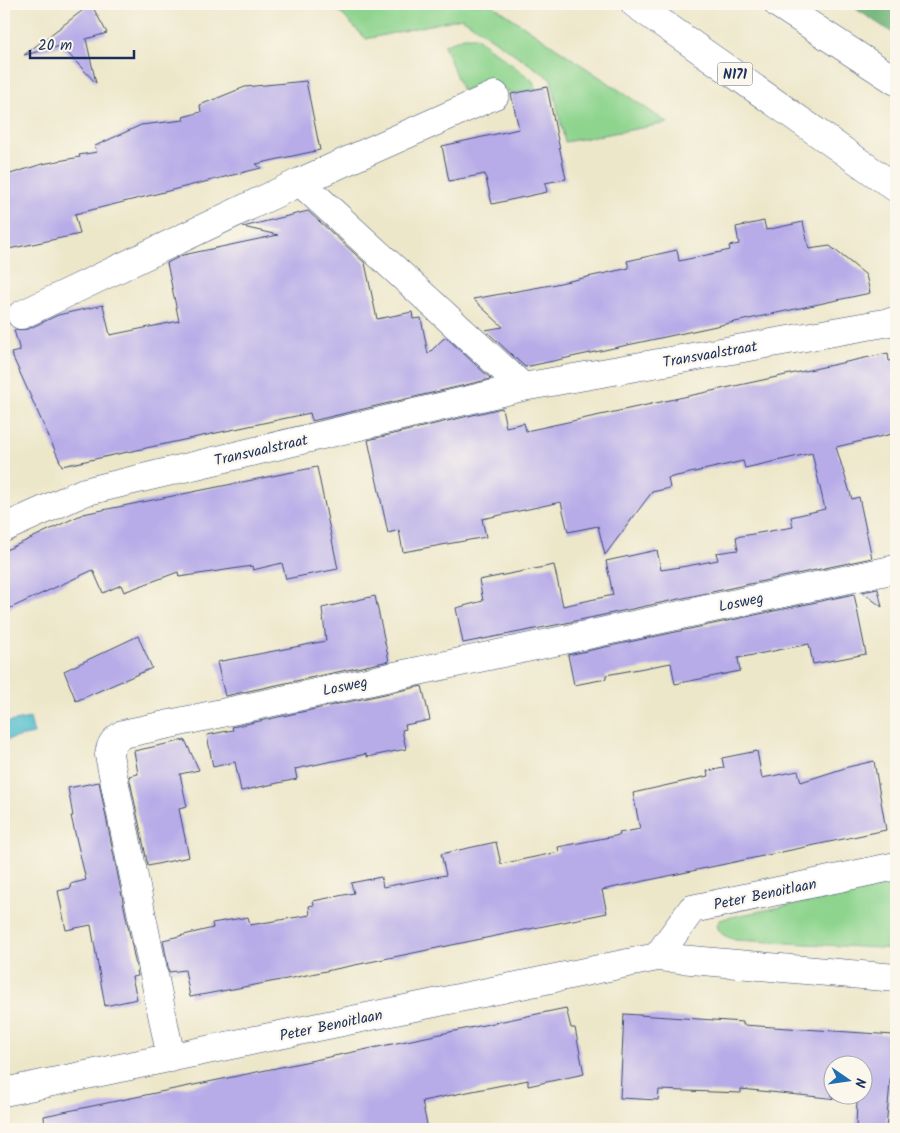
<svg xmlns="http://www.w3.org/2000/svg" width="900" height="1133" font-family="Kalam,sans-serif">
<rect width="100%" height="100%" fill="#fbf7ec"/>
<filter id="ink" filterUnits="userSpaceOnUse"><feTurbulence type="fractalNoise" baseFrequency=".02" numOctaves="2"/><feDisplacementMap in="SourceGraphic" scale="10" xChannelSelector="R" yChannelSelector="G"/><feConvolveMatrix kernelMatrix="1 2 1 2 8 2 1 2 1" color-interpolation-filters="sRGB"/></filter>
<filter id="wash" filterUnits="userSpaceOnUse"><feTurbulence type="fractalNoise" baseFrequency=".0096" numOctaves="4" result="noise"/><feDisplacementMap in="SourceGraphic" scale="20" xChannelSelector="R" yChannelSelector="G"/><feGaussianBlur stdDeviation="1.12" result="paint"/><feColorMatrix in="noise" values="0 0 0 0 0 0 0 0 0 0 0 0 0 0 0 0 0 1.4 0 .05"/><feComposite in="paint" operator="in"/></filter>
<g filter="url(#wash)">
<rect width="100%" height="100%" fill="#ede7ca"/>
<!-- green -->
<path fill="#8ed48e" stroke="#548276" d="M 332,4 L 491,4 L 668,123 L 565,142 L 551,79 L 462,18 L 366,39 Z
M 464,37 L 476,37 L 533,81 L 536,89 L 511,94 C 489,76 487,81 462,91 L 444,45 Z
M 896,884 L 896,949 L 735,940 C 726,936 719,935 717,925 L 720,920 L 726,918 Z"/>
<!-- forest -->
<path fill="#72b679" stroke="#46726c" d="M 859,4 L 896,4 L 896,35 L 856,9 Z"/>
<!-- water -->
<path fill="#52becd" stroke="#367696" d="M 30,718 L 34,734 L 4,740 L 4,723 Z"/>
<g id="blocks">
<!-- building -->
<path fill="#b7ace8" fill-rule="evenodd" d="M 91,4 L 107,33 L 86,39 L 96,83 L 61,46 L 24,55 Z
M 306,81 L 320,150 L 256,164 L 261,168 L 75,214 L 80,234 L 4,250 L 4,176 L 42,164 L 80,157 L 79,155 L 97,152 L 95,146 L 141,125 L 184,120 L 183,117 L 201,112 L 200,105 L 245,87 Z
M 547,87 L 566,179 L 545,183 L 547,192 L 492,204 L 485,174 L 449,181 L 442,146 L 519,129 L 511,94 Z
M 308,211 L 365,263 L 377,319 L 412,312 L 413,319 L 421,318 L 428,354 L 443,339 L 447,338 L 491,379 L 312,421 L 310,413 L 62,466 L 11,353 L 20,351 L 14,330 L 28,329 L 58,315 L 103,305 L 110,335 L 179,321 L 167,263 L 183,255 L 278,235 L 243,227 Z
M 764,221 L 766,230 L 803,222 L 809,249 L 830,246 L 866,275 L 870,293 L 525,367 L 485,330 L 503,327 L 473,299 L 551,285 L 629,268 L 627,261 L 677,250 L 679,261 L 730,250 L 729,246 L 739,244 L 736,227 Z
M 888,353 L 889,361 L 896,360 L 896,433 L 836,447 L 852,499 L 859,497 L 872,558 L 561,624 L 463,643 L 456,608 L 483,601 L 479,580 L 554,565 L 563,606 L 613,595 L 606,561 L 657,550 L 661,570 L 687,566 L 718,560 L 716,553 L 738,550 L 736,537 L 793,527 L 791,517 L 825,509 L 812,453 L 745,468 L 743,461 L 668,478 L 670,488 L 652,492 L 605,555 L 598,526 L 568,532 L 561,502 L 482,519 L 486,537 L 403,552 L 399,530 L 388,533 L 368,440 L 502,408 L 506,427 L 524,423 L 526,431 Z
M 317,467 L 338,569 L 286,579 L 282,563 L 253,570 L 252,566 L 179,577 L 178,572 L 124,592 L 121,585 L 103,593 L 93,570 L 4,611 L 4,551 L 83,514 Z
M 878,589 L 882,607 L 862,592 Z
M 854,594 L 866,654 L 813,664 L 809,644 L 738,658 L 740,671 L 675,684 L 671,663 L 606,675 L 606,679 L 574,685 L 568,655 Z
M 375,596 L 389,661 L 225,696 L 217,662 L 326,641 L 322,608 Z
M 138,636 L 152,668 L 76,701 L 64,671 Z
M 422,686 L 430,720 L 405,725 L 406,729 L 402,730 L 406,749 L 367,757 L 366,754 L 295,769 L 297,779 L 241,791 L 235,762 L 213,767 L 207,735 L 233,730 L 232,727 Z
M 185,740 L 199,770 L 180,774 L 187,807 L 179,809 L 189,857 L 148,866 L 129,776 L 138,774 L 134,751 Z
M 757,751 L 762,778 L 798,771 L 801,782 L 848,767 L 874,761 L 886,830 L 602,890 L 607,913 L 292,978 L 190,997 L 185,970 L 169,972 L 163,940 L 213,928 L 212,923 L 248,917 L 250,925 L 310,915 L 309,906 L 314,905 L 313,901 L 354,893 L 351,883 L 381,877 L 383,887 L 446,875 L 441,854 L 496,842 L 501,864 L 559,852 L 558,847 L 620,835 L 619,833 L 640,829 L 633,793 L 708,776 L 707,771 L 724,768 L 722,758 Z
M 99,782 L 138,976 L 132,977 L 137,999 L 105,1006 L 91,925 L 66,930 L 58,891 L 71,888 L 70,884 L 86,880 L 71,816 L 73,816 L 68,788 Z
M 566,1008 L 571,1028 L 575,1028 L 584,1074 L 528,1086 L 528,1080 L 422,1101 L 428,1129 L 45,1129 L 44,1116 Z
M 624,1014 L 743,1022 L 743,1025 L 894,1035 L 886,1129 L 856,1129 L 857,1101 L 741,1089 L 741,1093 L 659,1090 L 658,1100 L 620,1098 ZM 832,1066 L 862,1066 L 862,1096 L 832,1096 Z"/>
</g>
</g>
<g filter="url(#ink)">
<use href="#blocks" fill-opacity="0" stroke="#3a4b6e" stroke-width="1"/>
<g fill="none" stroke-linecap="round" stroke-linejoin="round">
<defs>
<path id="minor" d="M 300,182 L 495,95
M 21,315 L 300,182 L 523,387
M 4,528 L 84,492 L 523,387 L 896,321
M 657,957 L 692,909 L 896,866
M 171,1058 L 109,755 C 110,744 114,740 123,734 L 896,569
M 4,1092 L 657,957 L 896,978"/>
<path id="highway" d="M 635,4 L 896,188
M 778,4 L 896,81"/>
</defs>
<!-- minor casing -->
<use href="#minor" stroke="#3a4b6e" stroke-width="29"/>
<!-- highway casing -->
<use href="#highway" stroke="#3a4b6e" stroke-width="29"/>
<!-- minor -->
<use href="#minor" stroke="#fff" stroke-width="28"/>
<!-- highway -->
<use href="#highway" stroke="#fff" stroke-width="28"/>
</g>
</g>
<g text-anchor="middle" stroke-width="4.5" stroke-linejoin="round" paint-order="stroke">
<!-- shield labels -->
<rect fill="#fbf7ec" stroke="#5e6b89" stroke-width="1" x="717.5" y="62.5" width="35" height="23" rx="4"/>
<g font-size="14" font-weight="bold" fill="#1b2f5e">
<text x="735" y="79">N171</text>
</g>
<!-- street labels -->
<g font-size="15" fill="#1b2f5e" stroke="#fbf7ec">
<text transform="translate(710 354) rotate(-10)" y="5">Transvaalstraat</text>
<text transform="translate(261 450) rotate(-13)" y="5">Transvaalstraat</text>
<text transform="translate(741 602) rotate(-12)" y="5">Losweg</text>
<text transform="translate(345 686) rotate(-12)" y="5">Losweg</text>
<text transform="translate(765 894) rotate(-12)" y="5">Peter Benoitlaan</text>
<text transform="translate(331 1025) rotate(-12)" y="5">Peter Benoitlaan</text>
</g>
</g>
<!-- margin -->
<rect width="900" height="1133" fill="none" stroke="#fbf7ec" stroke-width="20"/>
<!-- north arrow -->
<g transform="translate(848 1080) rotate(103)"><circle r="24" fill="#fbf7ec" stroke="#a1a7b3"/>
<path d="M0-4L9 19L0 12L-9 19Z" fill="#1f6fb2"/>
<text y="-8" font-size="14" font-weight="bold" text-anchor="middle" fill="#1b2f5e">N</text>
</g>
<!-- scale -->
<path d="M30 50v8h104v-8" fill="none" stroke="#1b2f5e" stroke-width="2.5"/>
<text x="38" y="50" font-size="15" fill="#1b2f5e" stroke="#fbf7ec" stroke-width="4" paint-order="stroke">20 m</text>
</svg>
